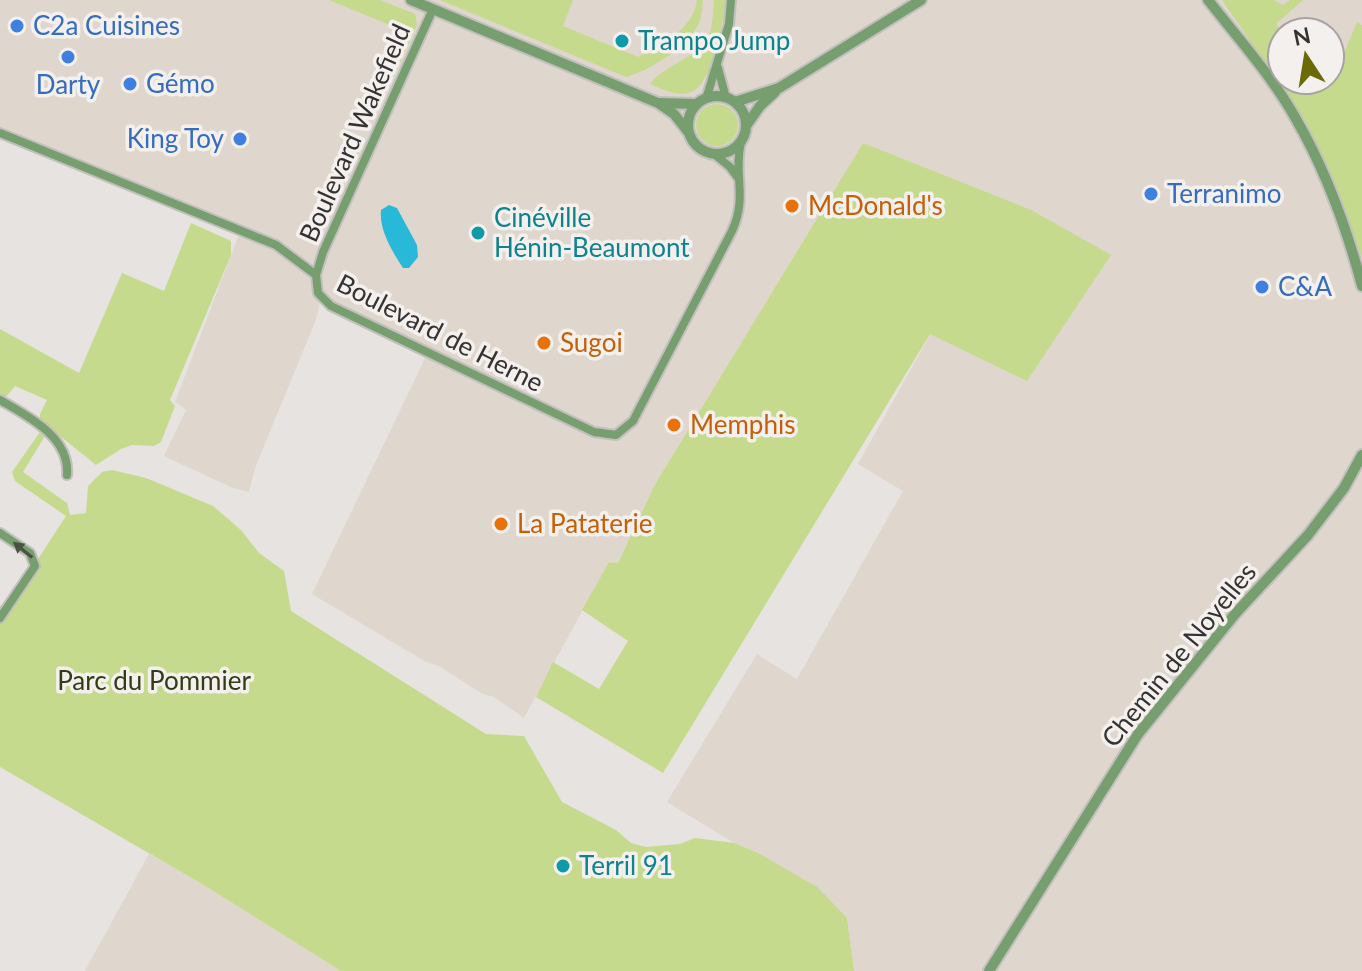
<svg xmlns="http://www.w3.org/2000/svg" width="1362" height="971" font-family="Lato,sans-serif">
<rect width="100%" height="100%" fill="#e6e3e0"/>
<!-- built -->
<path fill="#dfd6ce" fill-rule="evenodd" d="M 0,0 L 1362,0 L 1362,971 L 854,971 L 847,918 L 760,854 L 734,843 L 667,802 L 757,654 L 797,679 L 903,491 L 858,464 L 931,333 L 863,143 L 654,486 L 618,563 L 609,562 L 524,718 L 494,697 L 483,694 L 439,666 L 426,662 L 312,594 L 428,352 L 321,299 L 315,322 L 255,468 L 249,492 L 233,488 L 164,456 L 186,410 L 175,402 L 240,232 L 0,126 ZM 1282,32 L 1330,32 L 1330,80 L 1282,80 Z
M 149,854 L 202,884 L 341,971 L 85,971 Z"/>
<!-- green -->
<path fill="#c5da8d" d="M 329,0 L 380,0 L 415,14 L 417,25 L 394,76 L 386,77 L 380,67 L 393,34 L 390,25 Z
M 440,0 L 573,0 L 563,26 L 638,57 C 662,44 693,30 697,0 L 703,0 C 702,8 702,17 698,25 C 687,48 650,70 626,77 Z
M 714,0 L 726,0 C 724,27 714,49 710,75 L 706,75 C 694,103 672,94 650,84 C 665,63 701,58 710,33 C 713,23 713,10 714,0 Z
M 1222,0 L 1274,0 L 1283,5 L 1290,0 L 1303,0 L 1276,24 L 1283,32 L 1282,80 L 1307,80 L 1329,89 L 1357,22 L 1362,25 L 1362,257 L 1324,160 L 1304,119 Z
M696 125a21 21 0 1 1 42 0a21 21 0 1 1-42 0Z
M 863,143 L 1031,210 L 1111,255 L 1027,381 L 930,334 L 663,773 L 536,697 L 553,662 L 599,689 L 628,641 L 582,610 L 609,562 L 618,563 L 654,486 Z
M 191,223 L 231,241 L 231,255 L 170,400 L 175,406 L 161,442 L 154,446 L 132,445 L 121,449 L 96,465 L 40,420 L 40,414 L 47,400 L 15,386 L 7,396 L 0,397 L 0,329 L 79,373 L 122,273 L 164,291 Z
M 40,432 L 45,436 L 23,472 L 67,503 L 70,515 L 86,513 L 88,486 L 102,472 L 112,470 L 146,478 L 213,506 L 241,530 L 259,553 L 284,571 L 291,611 L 486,734 L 524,736 L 562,802 L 616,830 L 631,843 L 646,847 L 680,844 L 695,838 L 734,843 L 760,854 L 817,887 L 847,918 L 854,971 L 341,971 L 202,884 L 0,767 L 0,605 L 5,610 L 66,516 L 15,481 L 12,472 Z"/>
<!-- water -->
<path fill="#27b9d7" d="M 389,205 L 397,208 L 417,245 L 418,257 L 409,268 L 403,268 C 392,251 379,230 381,210 Z"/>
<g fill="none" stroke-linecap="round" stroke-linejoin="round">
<defs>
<path id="minor" d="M 433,9 L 323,252 L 316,275 L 318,293 L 331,306 L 594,432 L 616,435 L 633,421 L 732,231 C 748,196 733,175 741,142
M 718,68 L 726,98
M 706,99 L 729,24 L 731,0
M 0,133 L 276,245 L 316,275
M 714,154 L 730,167 L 739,179
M 0,400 C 29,417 70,437 67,475
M 0,533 L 30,553 L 35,566 L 0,618"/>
<path id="tertiary" d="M 411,0 L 658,103 L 674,114 L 689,133
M 1208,0 C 1238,38 1272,76 1296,119 C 1326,171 1347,229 1362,286
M688 125a29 29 0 1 1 58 0a29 29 0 1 1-58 0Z
M 735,102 L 779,88 L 921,0
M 660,103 L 697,104
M 746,126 L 760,106 L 775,92
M 989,971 L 1138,734 L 1235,614 L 1308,535 L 1344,488 L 1362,455"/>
</defs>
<!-- minor casing -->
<use href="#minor" stroke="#c2c0bd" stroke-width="12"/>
<!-- tertiary casing -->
<use href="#tertiary" stroke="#c2c0bd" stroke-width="14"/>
<!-- minor -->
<use href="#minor" stroke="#779e6e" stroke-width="8"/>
<!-- tertiary -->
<use href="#tertiary" stroke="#779e6e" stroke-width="10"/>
</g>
<!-- one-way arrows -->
<defs><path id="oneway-solid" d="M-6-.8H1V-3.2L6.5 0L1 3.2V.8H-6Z" transform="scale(2)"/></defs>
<use fill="#485344" href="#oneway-solid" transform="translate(23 550) rotate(-141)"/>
<!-- markers -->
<g fill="#3f7fe0" stroke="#f3f0ee" stroke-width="3">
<circle cx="17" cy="26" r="8"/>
<circle cx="68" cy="57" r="8"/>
<circle cx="130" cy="84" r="8"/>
<circle cx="240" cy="139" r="8"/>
<circle cx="1151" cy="194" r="8"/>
<circle cx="1262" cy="287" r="8"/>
</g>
<g fill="#0f9aa8" stroke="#f3f0ee" stroke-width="3">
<circle cx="622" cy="41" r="8"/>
<circle cx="478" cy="233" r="8"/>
<circle cx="563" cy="866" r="8"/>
</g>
<g fill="#e8710a" stroke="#f3f0ee" stroke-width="3">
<circle cx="792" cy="206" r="8"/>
<circle cx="544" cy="343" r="8"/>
<circle cx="674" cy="425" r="8"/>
<circle cx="501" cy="524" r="8"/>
</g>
<g text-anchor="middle" stroke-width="7" stroke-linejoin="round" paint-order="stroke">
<!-- shop labels -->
<g font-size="26" fill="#366cbe" stroke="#f3f0ee" text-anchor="start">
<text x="33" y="35">C2a Cuisines</text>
<text x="146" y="93">Gémo</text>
<text x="68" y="94" text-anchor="middle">Darty</text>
<text x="224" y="148" text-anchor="end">King Toy</text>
<text x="1167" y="203">Terranimo</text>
<text x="1278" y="296">C&amp;A</text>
</g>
<!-- culture labels -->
<g font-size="26" fill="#0d838f" stroke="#f3f0ee" text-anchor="start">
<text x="638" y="50">Trampo Jump</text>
<text x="494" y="227">Cinéville<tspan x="494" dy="30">Hénin-Beaumont</tspan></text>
<text x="579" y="875">Terril 91</text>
</g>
<!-- street labels -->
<g font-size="26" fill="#343332" stroke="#f3f0ee">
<text transform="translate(355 133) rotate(-66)" y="9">Boulevard Wakefield</text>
<text transform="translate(440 333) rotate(27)" y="9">Boulevard de Herne</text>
<text transform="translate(1179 655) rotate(-51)" y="9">Chemin de Noyelles</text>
</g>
<!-- food labels -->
<g font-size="26" fill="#c56008" stroke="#f3f0ee" text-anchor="start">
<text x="808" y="215">McDonald's</text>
<text x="560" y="352">Sugoi</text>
<text x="690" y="434">Memphis</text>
<text x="517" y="533">La Pataterie</text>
</g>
<!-- park labels -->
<g font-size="26" fill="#323c15" stroke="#f3f0ee">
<text x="154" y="690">Parc du Pommier</text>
</g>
</g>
<!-- north arrow -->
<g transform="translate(1306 56) rotate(348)"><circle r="38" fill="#f3f0ee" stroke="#a7a4a3" stroke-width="2"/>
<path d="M0-6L14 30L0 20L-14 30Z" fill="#6a6a07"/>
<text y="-12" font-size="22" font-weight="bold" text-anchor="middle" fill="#343332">N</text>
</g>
</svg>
